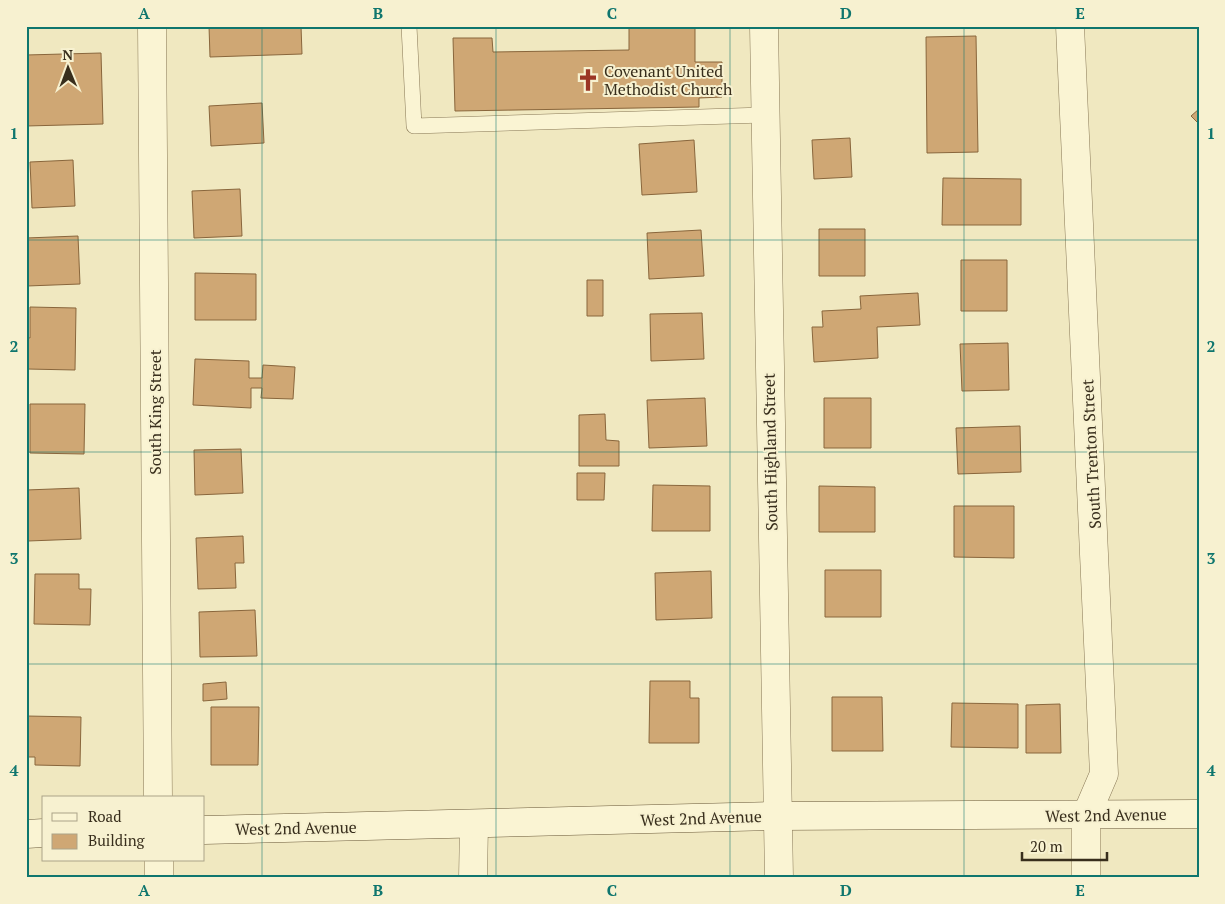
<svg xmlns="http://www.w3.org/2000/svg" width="1225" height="904" font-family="'PT Serif',serif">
<rect width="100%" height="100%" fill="#f0e8c0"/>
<!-- building -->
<path fill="#cfa774" stroke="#89663c" d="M 209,26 L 301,26 L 302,54 L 210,57 Z
M 629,26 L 695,26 L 695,62 L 722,62 L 722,97 L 699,98 L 699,107 L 455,111 L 453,38 L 492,38 L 493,52 L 629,50 Z
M 976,36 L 978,152 L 927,153 L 926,37 Z
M 101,53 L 103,124 L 26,126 L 26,55 Z
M 262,103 L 264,143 L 211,146 L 209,106 Z
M 1199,109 L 1199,124 L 1191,116 Z
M 850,138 L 852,177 L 814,179 L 812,140 Z
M 694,140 L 697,192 L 642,195 L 639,144 Z
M 73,160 L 75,206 L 32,208 L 30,162 Z
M 943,178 L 1021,179 L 1021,225 L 942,225 Z
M 240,189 L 242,236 L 194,238 L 192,191 Z
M 819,229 L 865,229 L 865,276 L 819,276 Z
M 701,230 L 704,276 L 649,279 L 647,233 Z
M 78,236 L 80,284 L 27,286 L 26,238 Z
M 961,260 L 1007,260 L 1007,311 L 961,311 Z
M 195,273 L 256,274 L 256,320 L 195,320 Z
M 587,280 L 603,280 L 603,316 L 587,316 Z
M 918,293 L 920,325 L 877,327 L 878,358 L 814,362 L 812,327 L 823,327 L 822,311 L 861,309 L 860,296 Z
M 30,307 L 76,308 L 75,370 L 27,369 L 26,337 L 30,338 Z
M 702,313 L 704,359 L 651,361 L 650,314 Z
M 1008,343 L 1009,390 L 962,391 L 960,344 Z
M 195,359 L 249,361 L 249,378 L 262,378 L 263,365 L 295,367 L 293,399 L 261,398 L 262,388 L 251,388 L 251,408 L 193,405 Z
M 705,398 L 707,446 L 649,448 L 647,400 Z
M 824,398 L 871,398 L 871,448 L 824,448 Z
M 30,404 L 85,404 L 84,454 L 30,453 Z
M 605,414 L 606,440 L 619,441 L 619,466 L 579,466 L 579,415 Z
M 1020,426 L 1021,472 L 958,474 L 956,428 Z
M 241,449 L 243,493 L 195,495 L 194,450 Z
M 577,473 L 605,473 L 604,500 L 577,500 Z
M 653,485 L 710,486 L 710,531 L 652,531 Z
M 819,486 L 875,487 L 875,532 L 819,532 Z
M 79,488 L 81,539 L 28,541 L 26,490 Z
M 954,506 L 1014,506 L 1014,558 L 954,557 Z
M 243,536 L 244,563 L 235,563 L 236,588 L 198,589 L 196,538 Z
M 825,570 L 881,570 L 881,617 L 825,617 Z
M 711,571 L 712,618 L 656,620 L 655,573 Z
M 35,574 L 79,574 L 79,589 L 91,589 L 90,625 L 34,624 Z
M 255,610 L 257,656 L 200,657 L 199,612 Z
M 650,681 L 690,681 L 690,698 L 699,698 L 699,743 L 649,743 Z
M 226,682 L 227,699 L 203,701 L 203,684 Z
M 832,697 L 882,697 L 883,751 L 832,751 Z
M 952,703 L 1018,704 L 1018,748 L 951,747 Z
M 1060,704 L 1061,753 L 1026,753 L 1026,705 Z
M 211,707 L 259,707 L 258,765 L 211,765 Z
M 26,716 L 81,717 L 80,766 L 35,765 L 35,757 L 26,757 Z"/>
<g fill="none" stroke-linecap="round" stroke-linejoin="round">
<defs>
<path id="lane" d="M 409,26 L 414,126 L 764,115"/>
<path id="street" d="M 152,26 L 158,798
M 764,26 L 779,878
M 1070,26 L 1104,774 L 1086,816 L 1086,878
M 159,860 L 159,878
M 473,878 L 474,825"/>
<path id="secondary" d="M 204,830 L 777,816 L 1199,814
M 26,834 L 44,833"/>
</defs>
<!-- lane casing -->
<use href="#lane" stroke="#897957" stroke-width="16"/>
<!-- street casing -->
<use href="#street" stroke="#897957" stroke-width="29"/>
<!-- secondary casing -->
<use href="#secondary" stroke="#6b5a3a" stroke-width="29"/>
<!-- lane -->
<use href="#lane" stroke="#faf4d3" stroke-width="15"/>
<!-- street -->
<use href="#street" stroke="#faf4d3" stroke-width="28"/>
<!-- secondary -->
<use href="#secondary" stroke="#faf4d3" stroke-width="28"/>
</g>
<!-- grid -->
<path fill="none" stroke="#0f766e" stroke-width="1" stroke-opacity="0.55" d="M 262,26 L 262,878M 496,26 L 496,878M 730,26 L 730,878M 964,26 L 964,878M 26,240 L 1199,240M 26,452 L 1199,452M 26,664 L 1199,664"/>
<!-- icons -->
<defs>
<symbol id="church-bare" viewBox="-9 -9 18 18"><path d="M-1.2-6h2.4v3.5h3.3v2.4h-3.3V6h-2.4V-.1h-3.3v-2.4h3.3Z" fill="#9b3525" stroke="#f7f1d0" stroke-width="2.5" paint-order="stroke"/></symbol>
</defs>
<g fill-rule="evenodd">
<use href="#church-bare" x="572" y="64" width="32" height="32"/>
</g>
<g text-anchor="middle" stroke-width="4" stroke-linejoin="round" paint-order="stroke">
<!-- poi labels -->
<g font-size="16" fill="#382e1c" stroke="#f7f1d0" text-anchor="start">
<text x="604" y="77">Covenant United<tspan x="604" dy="18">Methodist Church</tspan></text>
</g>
<!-- street labels -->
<g font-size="16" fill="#382e1c" stroke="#f7f1d0">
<text transform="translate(155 412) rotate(-90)" y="6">South King Street</text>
<text transform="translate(770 452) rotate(-91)" y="6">South Highland Street</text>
<text transform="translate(1091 454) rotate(-93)" y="6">South Trenton Street</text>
<text transform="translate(1106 815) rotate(-1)" y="6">West 2nd Avenue</text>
<text transform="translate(701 818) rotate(-2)" y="6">West 2nd Avenue</text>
<text transform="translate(296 828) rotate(-1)" y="6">West 2nd Avenue</text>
</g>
</g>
<!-- border -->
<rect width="1225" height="904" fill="none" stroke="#f7f1d0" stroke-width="55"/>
<!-- legend -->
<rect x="42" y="796" width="162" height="65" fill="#f7f1d0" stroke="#aba388"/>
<rect x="52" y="813" width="25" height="8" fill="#faf4d3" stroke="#aba388"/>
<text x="88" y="822" font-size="15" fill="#382e1c">Road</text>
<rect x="52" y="834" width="25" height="15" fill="#cfa774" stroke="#aba388"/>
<text x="88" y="846" font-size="15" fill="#382e1c">Building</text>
<!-- north arrow -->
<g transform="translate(68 68) rotate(359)" stroke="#f7f1d0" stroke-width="4" paint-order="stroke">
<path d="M0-4L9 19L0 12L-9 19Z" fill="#382e1c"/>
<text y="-8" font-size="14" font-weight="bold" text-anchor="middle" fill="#382e1c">N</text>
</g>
<!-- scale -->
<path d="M1022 852v8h85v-8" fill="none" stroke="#382e1c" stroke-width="2.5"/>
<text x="1030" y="852" font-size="15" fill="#382e1c" stroke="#f7f1d0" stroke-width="4" paint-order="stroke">20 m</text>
<rect x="28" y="28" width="1170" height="848" fill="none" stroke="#0f766e" stroke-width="2"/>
<g font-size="16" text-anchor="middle" font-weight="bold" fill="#0f766e">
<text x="144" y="19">A</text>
<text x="378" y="19">B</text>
<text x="612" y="19">C</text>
<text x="846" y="19">D</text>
<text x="1080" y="19">E</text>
<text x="14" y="139">1</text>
<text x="1211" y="139">1</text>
<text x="14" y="352">2</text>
<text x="1211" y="352">2</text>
<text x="14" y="564">3</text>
<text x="1211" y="564">3</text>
<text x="14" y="776">4</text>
<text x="1211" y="776">4</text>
<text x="144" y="896">A</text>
<text x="378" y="896">B</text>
<text x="612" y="896">C</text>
<text x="846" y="896">D</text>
<text x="1080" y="896">E</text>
</g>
</svg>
